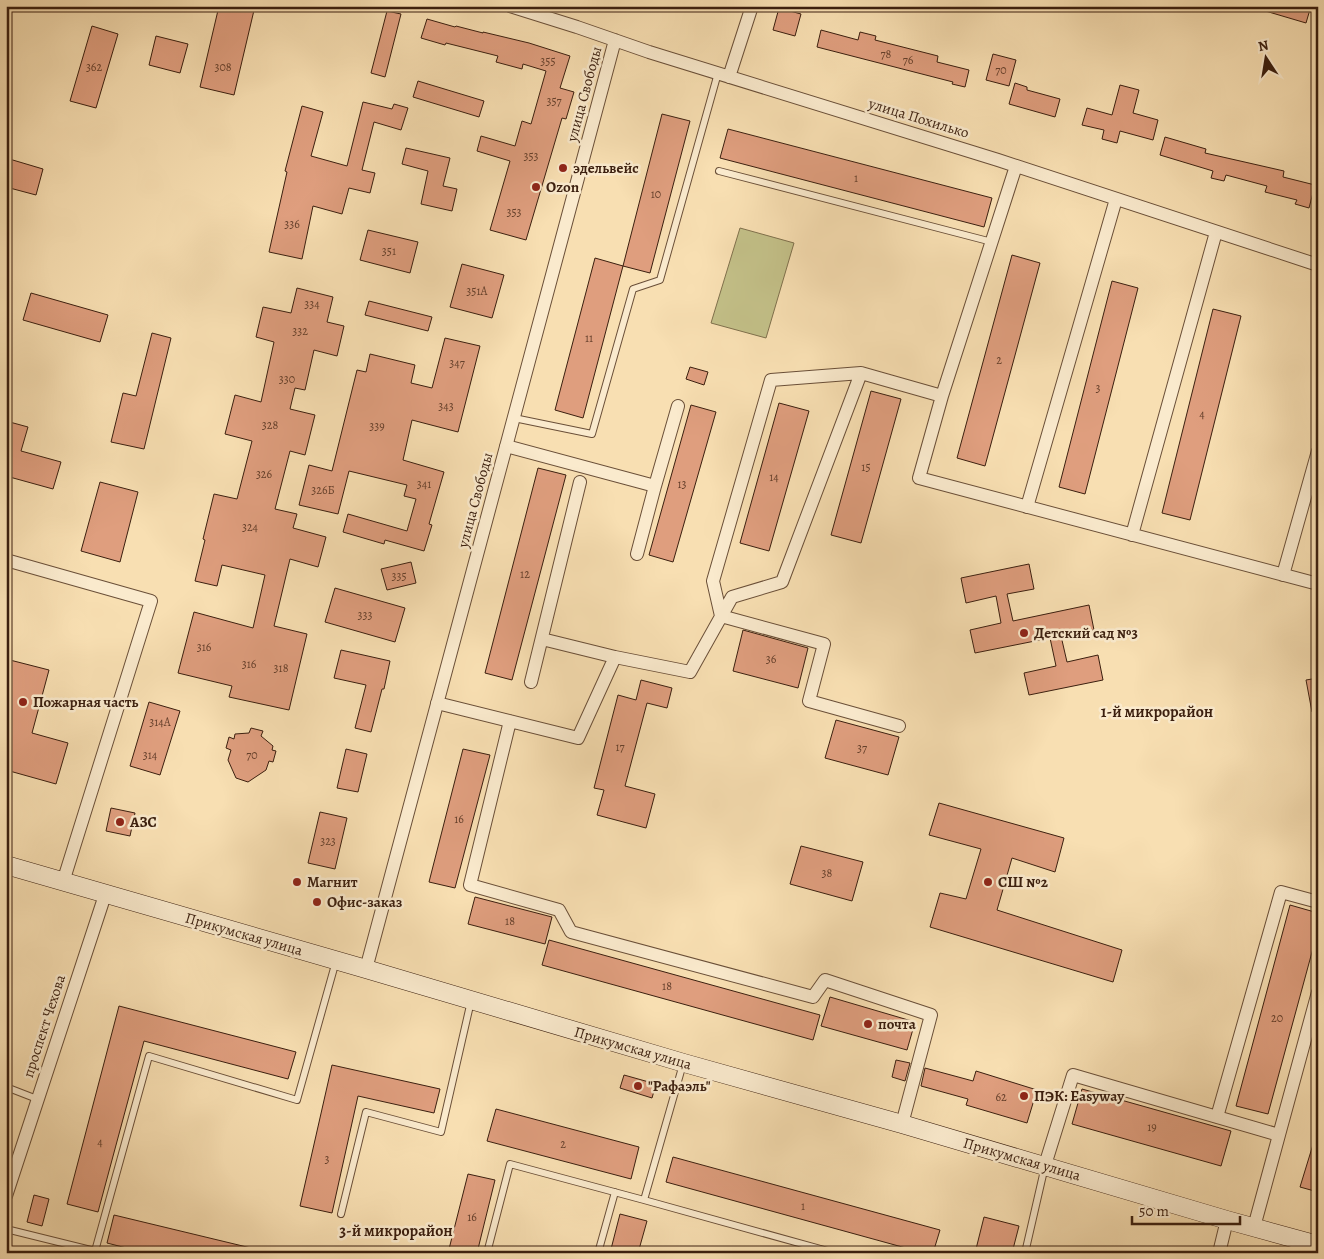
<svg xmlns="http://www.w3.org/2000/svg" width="1324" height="1259" font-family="Alegreya,serif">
<rect width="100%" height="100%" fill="#f8dfb2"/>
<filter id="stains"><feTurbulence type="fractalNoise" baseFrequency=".004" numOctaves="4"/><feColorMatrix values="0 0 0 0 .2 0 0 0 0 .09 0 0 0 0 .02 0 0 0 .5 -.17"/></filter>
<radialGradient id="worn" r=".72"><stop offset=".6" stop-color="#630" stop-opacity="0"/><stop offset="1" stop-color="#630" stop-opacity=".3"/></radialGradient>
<!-- green -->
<path fill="#c3c088" stroke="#7f704c" d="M 740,228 L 794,243 L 766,338 L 711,323 Z"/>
<!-- building -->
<path fill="#df9e7e" stroke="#3b1f0f" d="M 219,6 L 255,6 L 234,95 L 200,87 Z
M 1263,6 L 1311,6 L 1306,23 L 1262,10 Z
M 779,8 L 801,14 L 795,36 L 773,30 Z
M 387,11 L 401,14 L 385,77 L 371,73 Z
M 427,19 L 455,27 L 456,26 L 483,33 L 483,32 L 529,43 L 570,56 L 560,88 L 574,92 L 566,119 L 562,118 L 526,240 L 490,230 L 510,161 L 477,151 L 481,136 L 515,146 L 522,121 L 531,124 L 546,71 L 523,64 L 522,69 L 496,62 L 498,56 L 446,43 L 445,45 L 421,38 Z
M 92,26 L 118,34 L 96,108 L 70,101 Z
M 821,30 L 858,40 L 860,32 L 876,36 L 875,40 L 938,56 L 937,62 L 969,70 L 965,87 L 952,84 L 953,82 L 817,47 Z
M 156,36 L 188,44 L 180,73 L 149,65 Z
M 993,54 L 1016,60 L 1009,86 L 986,80 Z
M 418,81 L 484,101 L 479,117 L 413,97 Z
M 1015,83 L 1027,87 L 1027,90 L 1060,99 L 1055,117 L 1009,104 Z
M 1120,85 L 1139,90 L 1133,113 L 1158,120 L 1153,140 L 1120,131 L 1117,143 L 1102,139 L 1104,130 L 1082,125 L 1087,108 L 1112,115 Z
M 363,102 L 392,109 L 394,104 L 408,108 L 401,130 L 374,122 L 362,170 L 375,173 L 370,193 L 349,188 L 342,214 L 313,206 L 302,259 L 269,252 L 287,172 L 285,171 L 302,106 L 323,112 L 311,156 L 347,166 Z
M 662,114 L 690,121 L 650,273 L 623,266 Z
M 728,129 L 992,198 L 984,227 L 720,158 Z
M 1165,137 L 1206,149 L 1205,153 L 1284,171 L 1283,177 L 1315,185 L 1309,208 L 1295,204 L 1297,200 L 1265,192 L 1267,186 L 1226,175 L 1224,181 L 1211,178 L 1213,171 L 1160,155 Z
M 406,148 L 450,158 L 443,186 L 457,189 L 452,211 L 421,204 L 428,171 L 402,164 Z
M 6,158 L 43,169 L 36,195 L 6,187 Z
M 368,230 L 418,242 L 410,273 L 360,260 Z
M 1012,255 L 1040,263 L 985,466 L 957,458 Z
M 595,258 L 623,266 L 583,418 L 555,410 Z
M 462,264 L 504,275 L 492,318 L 450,307 Z
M 1112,281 L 1138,288 L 1085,494 L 1059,487 Z
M 297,288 L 333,297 L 327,322 L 344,326 L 337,356 L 314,350 L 305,390 L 295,388 L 290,409 L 315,415 L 305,455 L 290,451 L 275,509 L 297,514 L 293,528 L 326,537 L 318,567 L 290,559 L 274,626 L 307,634 L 289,710 L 229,697 L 232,686 L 178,673 L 194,612 L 253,628 L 265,575 L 222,565 L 217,586 L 195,581 L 205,540 L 203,539 L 214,494 L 237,499 L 252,441 L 225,434 L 235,395 L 261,402 L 274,342 L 256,337 L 263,307 L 291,313 Z
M 31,293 L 108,315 L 100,342 L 23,320 Z
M 369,301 L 432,317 L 428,331 L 365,315 Z
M 1213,309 L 1241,316 L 1190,520 L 1162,513 Z
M 152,333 L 171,338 L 144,449 L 111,442 L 123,393 L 136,396 Z
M 445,338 L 480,346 L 458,432 L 412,420 L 403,460 L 444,472 L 429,524 L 432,525 L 424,551 L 385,540 L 384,544 L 343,532 L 348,514 L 407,531 L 416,499 L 404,496 L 407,485 L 349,471 L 338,514 L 299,505 L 309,465 L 332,471 L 357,370 L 366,372 L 370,354 L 415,365 L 411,383 L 432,388 Z
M 690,367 L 708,372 L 704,385 L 686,379 Z
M 871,391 L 901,399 L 861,543 L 831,535 Z
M 779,403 L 809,411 L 769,551 L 740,543 Z
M 691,405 L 716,412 L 673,562 L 649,555 Z
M 6,421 L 28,427 L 21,451 L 61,462 L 53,489 L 6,476 Z
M 538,468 L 566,475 L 512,680 L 485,673 Z
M 100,482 L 138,492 L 120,562 L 81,551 Z
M 411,562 L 416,583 L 387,590 L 381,569 Z
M 1029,564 L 1034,589 L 1007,594 L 1013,621 L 1089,605 L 1094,630 L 1061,636 L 1067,662 L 1098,655 L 1103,680 L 1029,695 L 1024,673 L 1056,666 L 1050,638 L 975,653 L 970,630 L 1001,623 L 996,596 L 966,603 L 961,578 Z
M 335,588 L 405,608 L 395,642 L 325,622 Z
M 743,630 L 808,648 L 798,688 L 733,671 Z
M 341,650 L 390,661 L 384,689 L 382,689 L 371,732 L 355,728 L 366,685 L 334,678 Z
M 6,659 L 49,670 L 32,733 L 68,743 L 56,784 L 6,770 Z
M 1318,678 L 1318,711 L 1312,712 L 1306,680 Z
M 641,680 L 672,688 L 667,708 L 647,703 L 625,786 L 655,794 L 646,828 L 597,815 L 604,790 L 594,788 L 618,695 L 636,700 Z
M 149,702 L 180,711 L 160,775 L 130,766 Z
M 836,720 L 899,737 L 888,775 L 825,758 Z
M 251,728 L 263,731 L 261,736 L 273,746 L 272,750 L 276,751 L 273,762 L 269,761 L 266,770 L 248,782 L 236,778 L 228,760 L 231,750 L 226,748 L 229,737 L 234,739 L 235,734 L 249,733 Z
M 346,749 L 367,754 L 358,792 L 337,788 Z
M 463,749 L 490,755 L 455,888 L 429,882 Z
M 939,803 L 1064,838 L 1055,872 L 1012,858 L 997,910 L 1122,950 L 1113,982 L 930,927 L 940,893 L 966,899 L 981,849 L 929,835 Z
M 111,808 L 135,813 L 130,836 L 106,831 Z
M 320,812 L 347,818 L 335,869 L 308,863 Z
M 801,846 L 863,862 L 852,901 L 790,884 Z
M 475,897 L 552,917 L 545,944 L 468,924 Z
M 1290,905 L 1318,913 L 1318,930 L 1268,1114 L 1236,1106 Z
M 549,940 L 820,1015 L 813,1040 L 542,965 Z
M 830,997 L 915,1022 L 907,1050 L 821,1026 Z
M 119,1006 L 296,1052 L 288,1079 L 144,1041 L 98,1212 L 67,1204 Z
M 896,1060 L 910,1063 L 905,1081 L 892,1077 Z
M 332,1065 L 440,1089 L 434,1113 L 358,1096 L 332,1213 L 300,1206 Z
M 925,1068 L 973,1081 L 976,1071 L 1037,1090 L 1027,1123 L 966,1105 L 968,1099 L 921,1086 Z
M 624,1075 L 656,1084 L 652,1098 L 620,1088 Z
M 1082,1089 L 1231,1131 L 1221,1166 L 1072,1124 Z
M 496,1109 L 639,1147 L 631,1179 L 487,1141 Z
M 1315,1138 L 1318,1138 L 1318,1192 L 1300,1187 Z
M 673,1157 L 940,1230 L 933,1253 L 924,1253 L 666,1182 Z
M 468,1174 L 495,1180 L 477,1253 L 448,1253 Z
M 34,1195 L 49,1199 L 42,1226 L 27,1222 Z
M 620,1214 L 647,1221 L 638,1253 L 610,1253 Z
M 114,1215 L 251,1248 L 251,1253 L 146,1253 L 107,1243 Z
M 984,1217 L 1019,1226 L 1012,1253 L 975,1253 Z"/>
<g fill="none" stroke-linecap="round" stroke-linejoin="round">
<defs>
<path id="service" d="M 719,171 L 992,242
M 514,418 L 592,434 L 633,289 L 660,280 L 718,73
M 683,1064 L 644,1200 L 835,1253
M 6,1087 L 37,1099
M 341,1214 L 366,1112 L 441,1132 L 471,1001
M 6,1229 L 103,1253
M 95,1251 L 149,1056 L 297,1100 L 336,961
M 487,1253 L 510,1164 L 644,1200
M 598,1253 L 615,1192
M 1025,1253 L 1045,1166"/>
<path id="minor" d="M 510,6 L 577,27 L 649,52 L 998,160 L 1318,265
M 729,77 L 752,6
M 861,373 L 771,380 L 713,581 L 721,616 L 824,644 L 809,701 L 899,726
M 942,396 L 919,478 L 1318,584
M 506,446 L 655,486 L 678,406
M 1027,507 L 1116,199
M 1132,535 L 1216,232
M 637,554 L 655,486
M 6,560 L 151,601 L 63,882
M 1283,575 L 1318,451
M 542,639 L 615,657
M 531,682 L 580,482
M 437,703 L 578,738 L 615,657 L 690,672 L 732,597 L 782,582 L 861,373 L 942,396 L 1016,166
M 510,721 L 470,885 L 559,910 L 571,932 L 813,997 L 825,980 L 931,1015 L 902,1124
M 366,969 L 615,40
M 1217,1117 L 1281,892 L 1318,902
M 1279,1135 L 1318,992
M 1045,1165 L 1073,1075 L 1279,1135 L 1254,1227
M 6,1196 L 105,895
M 1219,1253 L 1227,1220"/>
<path id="secondary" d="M 6,865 L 366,969 L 684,1063 L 902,1124 L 1227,1220 L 1318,1245"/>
</defs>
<!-- service casing -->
<use href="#service" stroke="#6a4f38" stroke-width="8"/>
<!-- minor casing -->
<use href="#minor" stroke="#6a4f38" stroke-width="14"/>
<!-- secondary casing -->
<use href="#secondary" stroke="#3b1f0f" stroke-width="19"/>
<!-- service -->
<use href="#service" stroke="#faeacd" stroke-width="6"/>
<!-- minor -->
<use href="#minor" stroke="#faeacd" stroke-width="12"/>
<!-- secondary -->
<use href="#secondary" stroke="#faeacd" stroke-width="18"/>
</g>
<!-- markers -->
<g fill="#8f2418" stroke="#faeacd" stroke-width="2">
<circle cx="563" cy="168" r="5"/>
<circle cx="536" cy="187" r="5"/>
<circle cx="1024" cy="633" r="5"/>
<circle cx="23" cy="702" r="5"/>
<circle cx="120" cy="822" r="5"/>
<circle cx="297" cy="882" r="5"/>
<circle cx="988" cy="882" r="5"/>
<circle cx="317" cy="902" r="5"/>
<circle cx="868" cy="1024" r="5"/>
<circle cx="638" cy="1086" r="5"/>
<circle cx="1024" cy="1096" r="5"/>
</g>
<g text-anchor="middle" stroke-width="5" stroke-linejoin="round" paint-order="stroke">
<!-- number labels -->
<g font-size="12" fill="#643f2b">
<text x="886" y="58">78</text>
<text x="908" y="64">76</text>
<text x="548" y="65">355</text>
<text x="94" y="71">362</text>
<text x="223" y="71">308</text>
<text x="1001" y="74">70</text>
<text x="554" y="105">357</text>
<text x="531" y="160">353</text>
<text x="856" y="182">1</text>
<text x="656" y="198">10</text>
<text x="514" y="216">353</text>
<text x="292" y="228">336</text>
<text x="389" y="255">351</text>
<text x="477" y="295">351А</text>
<text x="312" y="308">334</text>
<text x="300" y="335">332</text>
<text x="589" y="342">11</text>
<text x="999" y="364">2</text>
<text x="457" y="367">347</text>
<text x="287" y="383">330</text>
<text x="1098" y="392">3</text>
<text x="446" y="410">343</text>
<text x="1202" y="418">4</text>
<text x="270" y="429">328</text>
<text x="377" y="430">339</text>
<text x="866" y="471">15</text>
<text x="264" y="478">326</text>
<text x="774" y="481">14</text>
<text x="424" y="488">341</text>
<text x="682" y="488">13</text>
<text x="323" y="494">326Б</text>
<text x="250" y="531">324</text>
<text x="525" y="578">12</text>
<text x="399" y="580">335</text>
<text x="365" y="619">333</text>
<text x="204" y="651">316</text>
<text x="771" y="663">36</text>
<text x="249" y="668">316</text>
<text x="281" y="672">318</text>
<text x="160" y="726">314А</text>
<text x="620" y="751">17</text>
<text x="862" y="752">37</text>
<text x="150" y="759">314</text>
<text x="252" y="759">70</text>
<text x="459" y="823">16</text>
<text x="328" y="845">323</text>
<text x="827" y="877">38</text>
<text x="510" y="925">18</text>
<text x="667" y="990">18</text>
<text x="1277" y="1022">20</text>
<text x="1001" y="1101">62</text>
<text x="1152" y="1131">19</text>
<text x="100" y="1146">4</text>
<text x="563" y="1148">2</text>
<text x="327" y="1163">3</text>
<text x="803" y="1210">1</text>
<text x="472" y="1221">16</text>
</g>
<!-- street labels -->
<g font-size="15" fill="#3b1f0f" stroke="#faeacd">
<text transform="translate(584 94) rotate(-75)" y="5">улица Свободы</text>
<text transform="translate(919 118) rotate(17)" y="5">улица Похилько</text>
<text transform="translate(475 500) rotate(-75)" y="5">улица Свободы</text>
<text transform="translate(244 934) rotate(16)" y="5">Прикумская улица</text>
<text transform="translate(44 1026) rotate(-72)" y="5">проспект Чехова</text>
<text transform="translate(633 1048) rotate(16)" y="5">Прикумская улица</text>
<text transform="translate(1022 1159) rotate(16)" y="5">Прикумская улица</text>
</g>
<!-- poi labels -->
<g font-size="15" font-weight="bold" fill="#3b1f0f" stroke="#faeacd" text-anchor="start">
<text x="573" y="173">эдельвейс</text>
<text x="546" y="192">Ozon</text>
<text x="1034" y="638">Детский сад №3</text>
<text x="33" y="707">Пожарная часть</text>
<text x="130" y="827">АЗС</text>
<text x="307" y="887">Магнит</text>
<text x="998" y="887">СШ №2</text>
<text x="327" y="907">Офис-заказ</text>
<text x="878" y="1029">почта</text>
<text x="648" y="1091">"Рафаэль"</text>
<text x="1034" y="1101">ПЭК: Easyway</text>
</g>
<!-- neighbourhood labels -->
<g font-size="16" font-weight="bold" fill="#3b1f0f" stroke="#faeacd">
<text x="1157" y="717">1-й микрорайон</text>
<text x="396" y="1236">3-й микрорайон</text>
</g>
</g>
<!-- margin -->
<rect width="1324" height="1259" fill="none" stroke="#f8dfb2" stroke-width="25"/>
<rect x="8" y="8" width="1309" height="1244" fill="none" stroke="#3b1f0f" stroke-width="2.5"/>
<rect x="12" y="12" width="1299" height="1234" fill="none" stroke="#3b1f0f"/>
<!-- north arrow -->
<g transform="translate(1266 58) rotate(348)" stroke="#faeacd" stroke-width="4" paint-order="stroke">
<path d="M0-4L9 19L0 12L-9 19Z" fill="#3b1f0f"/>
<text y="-8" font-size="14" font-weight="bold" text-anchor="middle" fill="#3b1f0f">N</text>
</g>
<!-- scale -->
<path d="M1132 1216v8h108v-8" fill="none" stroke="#3b1f0f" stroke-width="2.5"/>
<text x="1139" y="1216" font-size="15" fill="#3b1f0f" stroke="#faeacd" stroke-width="4" paint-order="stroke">50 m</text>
<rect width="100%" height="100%" filter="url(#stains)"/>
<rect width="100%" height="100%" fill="url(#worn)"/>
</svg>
